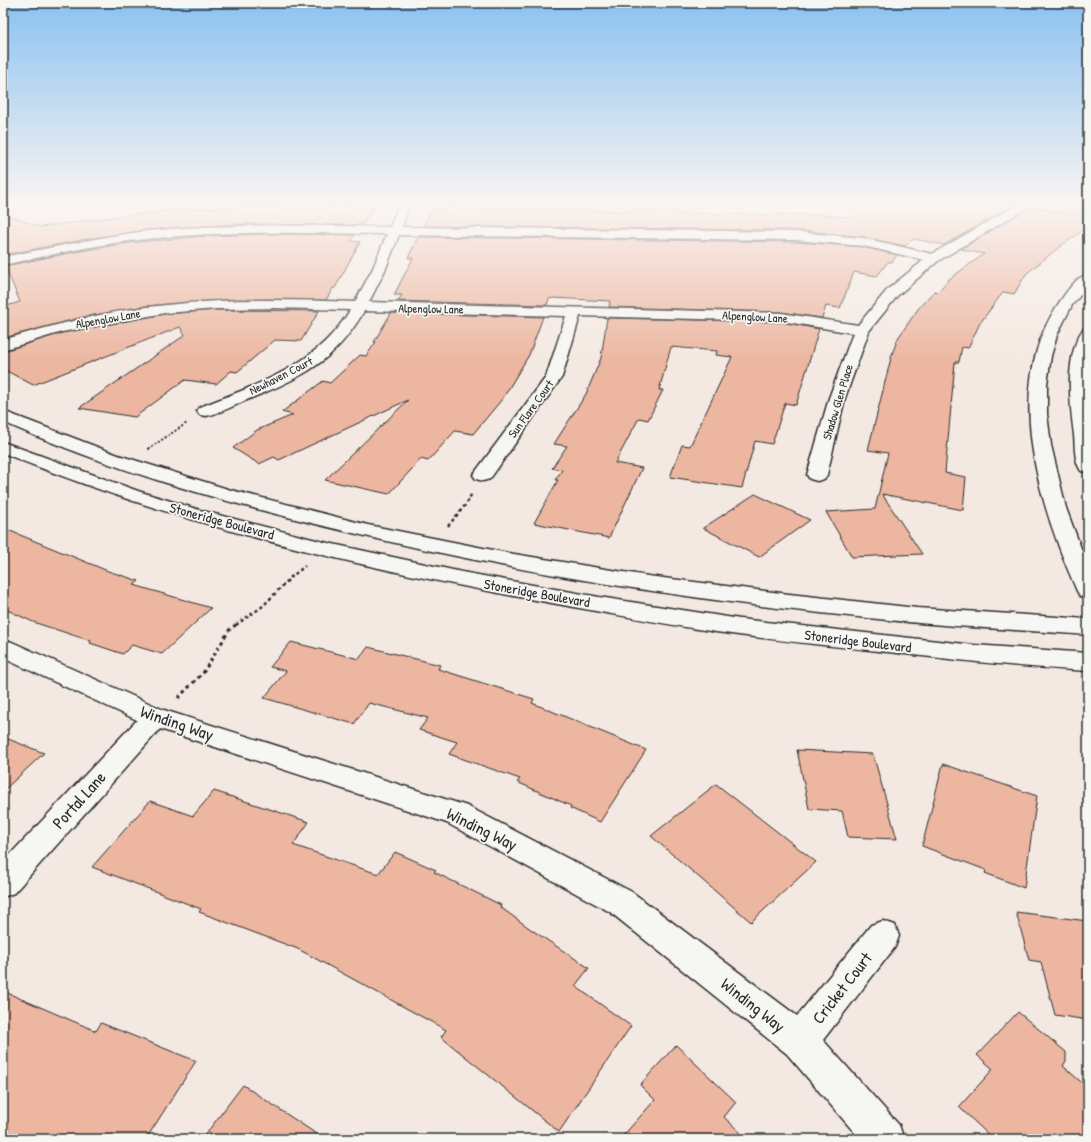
<svg xmlns="http://www.w3.org/2000/svg" width="1091" height="1142" font-family="'Patrick Hand',sans-serif">
<rect width="100%" height="100%" fill="#f4e9e2"/>
<filter id="ink" filterUnits="userSpaceOnUse"><feTurbulence type="fractalNoise" baseFrequency=".025" numOctaves="2"/><feDisplacementMap in="SourceGraphic" scale="8" xChannelSelector="R" yChannelSelector="G"/><feConvolveMatrix kernelMatrix="1 2 1 2 8 2 1 2 1" color-interpolation-filters="sRGB"/></filter>
<g filter="url(#ink)">
<!-- building -->
<path fill="#ecb6a0" stroke="#2b2b2b" d="M 851,204 L 1015,204 L 944,245 L 914,239 L 905,246 L 863,237 L 796,230 L 423,226 L 431,210 L 438,210 L 439,208 L 637,211 L 651,210 L 674,210 L 675,213 L 814,215 L 814,214 L 849,217 Z
M 344,206 L 375,207 L 362,225 L 238,224 L 147,230 L 92,238 L 3,255 L 3,213 L 40,227 L 120,216 L 179,210 L 237,207 L 343,208 Z
M 1032,206 L 1066,214 L 1069,211 L 1088,215 L 1088,227 L 1058,248 L 1026,274 L 1014,294 L 1004,292 L 1001,295 L 980,323 L 968,348 L 962,347 L 959,362 L 955,362 L 945,473 L 966,477 L 963,510 L 882,494 L 922,554 L 852,557 L 826,512 L 875,509 L 888,453 L 868,450 L 892,354 L 898,338 L 918,309 L 934,291 L 938,292 L 948,280 L 984,254 L 961,249 Z
M 267,234 L 355,235 L 350,241 L 360,242 L 335,288 L 333,288 L 326,300 L 237,299 L 145,306 L 83,317 L 3,338 L 3,307 L 20,302 L 5,266 L 75,252 L 129,243 L 207,236 Z
M 418,237 L 796,242 L 863,247 L 897,255 L 892,262 L 888,262 L 877,276 L 854,272 L 840,308 L 826,306 L 822,318 L 781,312 L 609,307 L 610,301 L 553,298 L 549,299 L 547,305 L 398,301 L 402,295 L 394,295 L 413,258 L 408,258 Z
M 217,310 L 319,311 L 301,341 L 275,340 L 237,372 L 231,371 L 216,384 L 185,380 L 135,417 L 79,408 L 185,335 L 180,327 L 33,385 L 3,369 L 3,351 L 62,333 L 165,314 Z
M 391,313 L 543,317 L 529,355 L 503,398 L 473,434 L 455,431 L 428,461 L 421,459 L 389,494 L 325,480 L 408,400 L 279,460 L 274,457 L 259,464 L 233,448 L 257,430 L 293,415 L 282,412 L 323,381 L 330,383 L 360,355 L 366,356 L 376,342 L 374,342 Z
M 607,318 L 781,322 L 819,329 L 796,405 L 785,403 L 772,444 L 755,441 L 742,488 L 670,477 L 682,445 L 690,446 L 732,357 L 716,355 L 717,351 L 671,347 L 659,390 L 663,390 L 648,420 L 639,418 L 615,463 L 642,468 L 609,538 L 534,523 L 558,480 L 555,480 L 562,470 L 552,468 L 567,446 L 554,444 L 586,394 L 601,358 Z
M 755,494 L 810,520 L 759,557 L 703,528 Z
M 3,528 L 108,571 L 139,581 L 134,585 L 211,608 L 162,654 L 132,645 L 123,654 L 90,643 L 91,641 L 33,622 L 3,608 Z
M 291,642 L 359,659 L 368,647 L 440,665 L 438,669 L 534,699 L 532,703 L 646,750 L 600,822 L 570,808 L 571,806 L 517,782 L 520,779 L 449,754 L 457,742 L 419,730 L 428,718 L 369,703 L 354,724 L 264,698 L 286,671 L 270,667 Z
M 3,737 L 44,753 L 3,791 Z
M 797,750 L 873,754 L 897,839 L 848,837 L 842,811 L 809,809 Z
M 943,764 L 1037,796 L 1024,888 L 985,873 L 986,870 L 922,846 Z
M 716,784 L 816,862 L 751,922 L 651,836 Z
M 214,791 L 309,822 L 293,845 L 378,874 L 395,852 L 436,870 L 434,872 L 501,905 L 500,907 L 532,930 L 589,968 L 575,986 L 631,1026 L 559,1132 L 441,1037 L 446,1030 L 298,949 L 199,912 L 201,909 L 92,867 L 150,801 L 193,816 Z
M 1016,912 L 1088,921 L 1088,1020 L 1055,1015 L 1041,962 L 1029,960 Z
M 3,991 L 96,1031 L 101,1023 L 196,1061 L 146,1139 L 3,1139 Z
M 1018,1012 L 1066,1052 L 1066,1061 L 1063,1066 L 1088,1088 L 1088,1139 L 993,1139 L 959,1107 L 993,1069 L 977,1055 Z
M 676,1045 L 736,1102 L 724,1117 L 747,1139 L 620,1139 L 655,1100 L 640,1085 Z
M 243,1085 L 324,1139 L 202,1139 Z"/>
<g fill="none" stroke-linecap="round" stroke-linejoin="round">
<defs>
<path id="street" d="M 399,204 L 410,204 L 402,227 L 796,232 L 863,238 L 932,254 L 1019,204 L 1033,204 L 938,261 L 898,295 L 869,331 L 845,398 L 827,475 L 824,479 L 817,481 L 810,479 L 807,475 L 829,398 L 853,333 L 781,321 L 580,316 L 562,377 L 490,479 L 483,481 L 476,479 L 473,475 L 546,377 L 566,316 L 364,311 C 335,362 301,378 249,399 C 235,405 221,413 206,416 L 200,415 L 197,411 L 200,407 C 257,384 316,367 350,310 L 274,308 L 217,309 L 165,313 L 62,332 L 3,350 L 3,340 C 56,324 111,310 166,305 C 229,298 292,300 355,302 L 373,268 L 387,234 C 307,233 227,230 147,239 C 98,244 51,255 3,265 L 3,257 C 51,248 98,237 147,231 C 228,223 309,226 390,227 ZM 399,235 L 796,240 L 863,246 L 924,260 L 888,289 L 858,325 L 781,313 L 369,302 L 386,268 Z
M 1076,204 L 1088,204 L 1088,209 L 1077,206 Z
M 3,640 L 12,642 L 164,710 L 467,806 L 632,892 L 797,1016 L 871,925 L 883,921 L 895,925 L 899,936 L 895,947 L 823,1040 L 899,1125 L 904,1139 L 860,1139 L 787,1054 L 610,912 L 447,823 L 160,729 L 14,893 L 3,897 L 3,862 L 137,720 L 3,658 Z"/>
<path id="secondary" d="M 1088,274 L 1088,286 L 1072,305 L 1057,335 L 1051,356 L 1047,384 L 1047,414 L 1051,445 L 1066,508 L 1088,567 L 1088,598 L 1080,596 L 1077,591 C 1040,507 1002,390 1057,306 C 1064,296 1075,277 1088,274 Z
M 1088,328 L 1086,384 L 1088,411 L 1088,473 L 1081,471 C 1074,461 1075,447 1074,435 C 1070,404 1064,356 1083,329 Z
M 3,411 L 118,455 L 231,490 L 368,525 L 508,553 L 648,576 L 789,594 L 917,608 L 1088,619 L 1088,635 C 1021,630 954,627 888,620 C 701,602 514,573 332,528 C 220,501 108,469 3,422 Z
M 3,442 L 138,491 L 203,511 L 328,543 L 462,572 L 599,597 L 740,619 L 974,645 L 1088,653 L 1088,671 C 1021,667 955,660 888,652 C 831,646 773,640 716,632 C 670,625 624,616 579,608 C 381,573 189,529 3,453 Z"/>
</defs>
<!-- street casing -->
<use href="#street" stroke="#2b2b2b" stroke-width="3"/>
<!-- secondary casing -->
<use href="#secondary" stroke="#2b2b2b" stroke-width="3"/>
<!-- path-far2 -->
<path stroke="#2b2b2b" stroke-width="2" stroke-dasharray="2 2" stroke-linecap="butt" d="M 148,449 L 187,423"/>
<!-- path-far1 -->
<path stroke="#2b2b2b" stroke-width="2.5" stroke-dasharray="3 3" stroke-linecap="butt" d="M 148,449 L 150,448
M 448,526 L 467,503 L 472,493
M 236,625 L 263,606 L 291,577 L 305,566"/>
<!-- path -->
<path stroke="#2b2b2b" stroke-width="3" stroke-dasharray="3.5 3.5" stroke-linecap="butt" d="M 178,698 L 203,673 L 230,629 L 237,624"/>
<!-- street -->
<use href="#street" fill="#f6f6f2" fill-rule="evenodd"/>
<!-- secondary -->
<use href="#secondary" fill="#f6f6f2" fill-rule="evenodd"/>
</g>
</g>
<!-- sky -->
<linearGradient id="sky" x2="0" y2="1"><stop stop-color="#8bc2f1"/><stop offset="0.56" stop-color="#faf5f2"/><stop offset="1" stop-color="#faf5f2" stop-opacity="0"/></linearGradient>
<rect width="1091" height="364" fill="url(#sky)"/>
<g text-anchor="middle" stroke-width="3.5" stroke-linejoin="round" paint-order="stroke">
<!-- far-street labels -->
<g font-size="12" fill="#2b2b2b" stroke="#f6f6f2">
<text transform="translate(431 309) rotate(1)" y="4">Alpenglow Lane</text>
<text transform="translate(755 317) rotate(3)" y="4">Alpenglow Lane</text>
<text transform="translate(108 319) rotate(-10)" y="4">Alpenglow Lane</text>
<text transform="translate(281 376) rotate(-27)" y="4">Newhaven Court</text>
<text transform="translate(838 402) rotate(-73)" y="4">Shadow Glen Place</text>
<text transform="translate(531 409) rotate(-54)" y="4">Sun Flare Court</text>
</g>
<!-- street labels -->
<g font-size="14" fill="#2b2b2b" stroke="#f6f6f2">
<text transform="translate(222 521) rotate(15)" y="5">Stoneridge Boulevard</text>
<text transform="translate(537 593) rotate(10)" y="5">Stoneridge Boulevard</text>
<text transform="translate(858 641) rotate(7)" y="5">Stoneridge Boulevard</text>
</g>
<!-- near-street labels -->
<g font-size="17" fill="#2b2b2b" stroke="#f6f6f2">
<text transform="translate(177 723) rotate(19)" y="6">Winding Way</text>
<text transform="translate(79 800) rotate(-48)" y="6">Portal Lane</text>
<text transform="translate(482 829) rotate(26)" y="6">Winding Way</text>
<text transform="translate(842 988) rotate(-52)" y="6">Cricket Court</text>
<text transform="translate(753 1005) rotate(38)" y="6">Winding Way</text>
</g>
</g>
<!-- margin -->
<rect width="1091" height="1142" fill="none" stroke="#f6f6f2" stroke-width="16"/>
<rect x="8" y="8" width="1075" height="1126" fill="none" stroke="#2b2b2b" stroke-width="1.5" filter="url(#ink)"/>
</svg>
